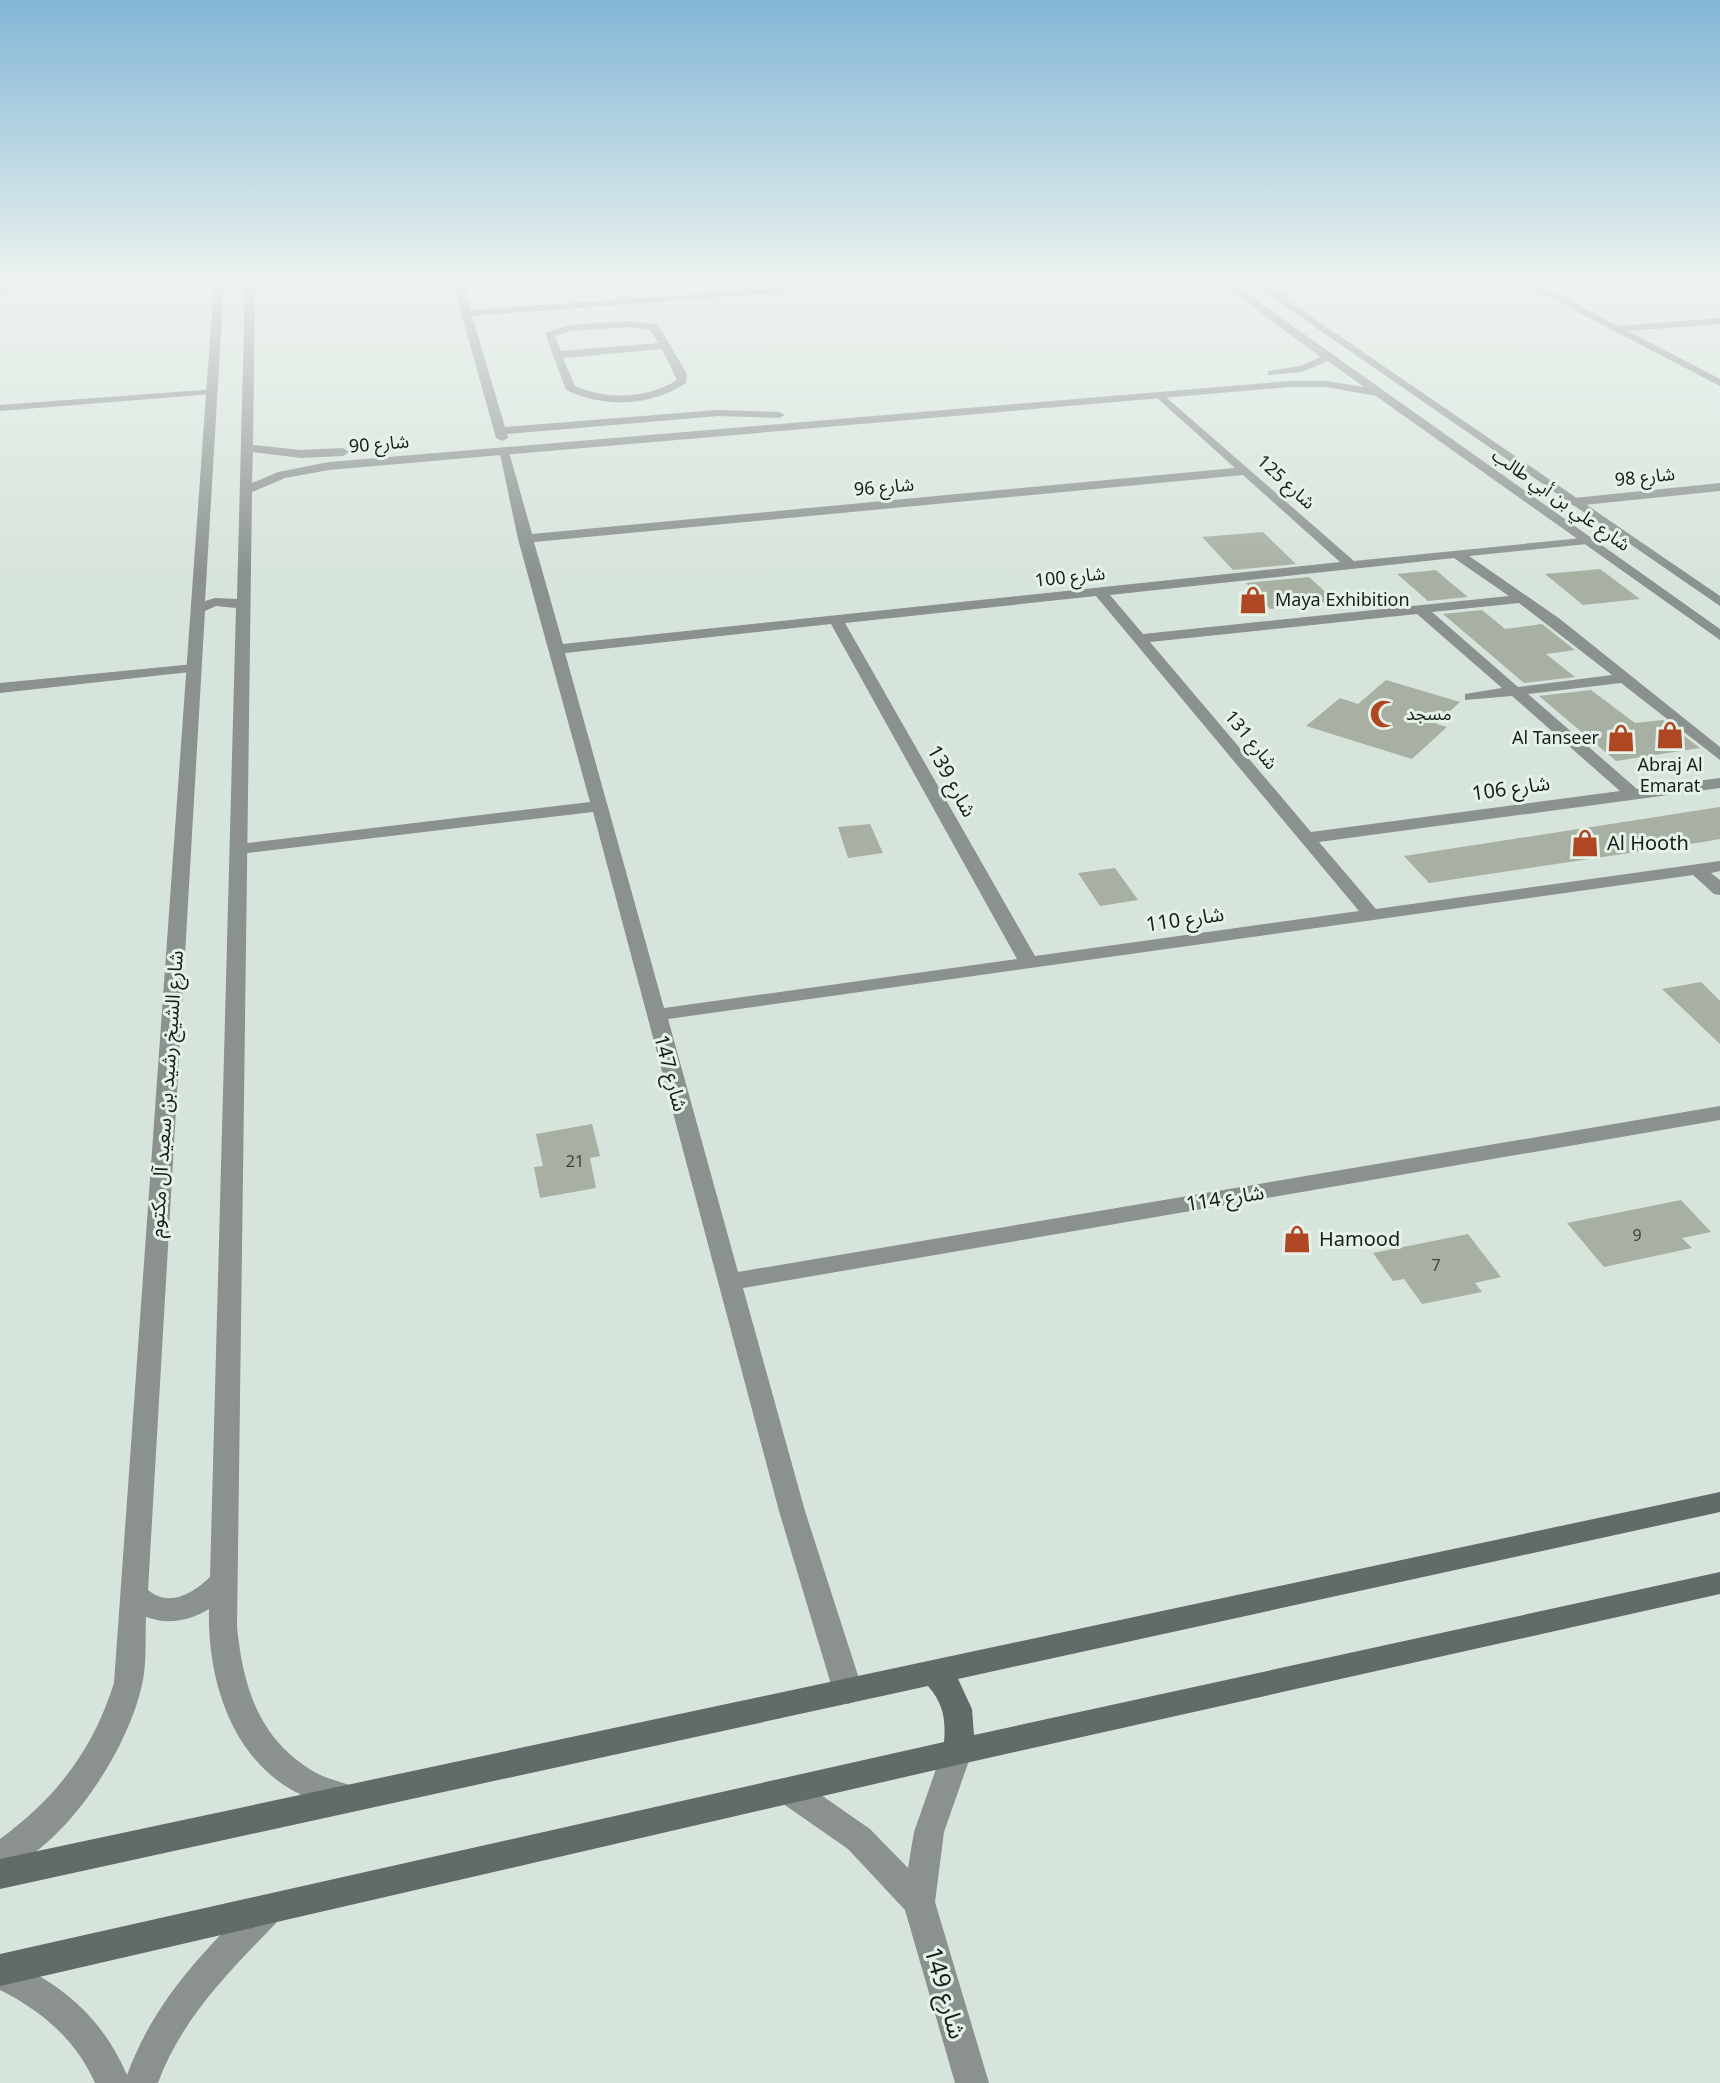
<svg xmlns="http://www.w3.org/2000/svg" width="1720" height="2083" font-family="'Noto Sans','Noto Sans Arabic',sans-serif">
<rect width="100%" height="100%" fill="#d7e4db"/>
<!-- building -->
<path fill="#a8afa3" d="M 1263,532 L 1296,564 L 1233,570 L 1202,537 Z
M 1600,569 L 1640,599 L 1583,605 L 1545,574 Z
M 1436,570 L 1451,583 L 1468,597 L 1428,601 L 1397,574 Z
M 1309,577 L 1335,601 L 1270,609 L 1246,583 Z
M 1482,610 L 1505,629 L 1542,624 L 1575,650 L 1546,654 L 1575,677 L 1524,683 L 1443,614 Z
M 1386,680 L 1460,702 L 1436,724 L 1447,727 L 1412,759 L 1306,726 L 1340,698 L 1358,704 Z
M 1591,690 L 1635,723 L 1663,720 L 1700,748 L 1616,761 L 1539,696 Z
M 1720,807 L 1720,839 L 1703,842 L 1429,883 L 1404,856 Z
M 870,824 L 883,853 L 848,858 L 838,827 Z
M 1115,868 L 1138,900 L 1100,906 L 1078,873 Z
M 1701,982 L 1720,1001 L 1720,1044 L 1662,989 Z
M 592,1124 L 600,1156 L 590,1158 L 596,1188 L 540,1198 L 534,1167 L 543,1166 L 536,1134 Z
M 1681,1200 L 1711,1232 L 1682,1238 L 1692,1248 L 1604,1267 L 1567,1223 Z
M 1468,1234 L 1501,1277 L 1475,1283 L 1482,1292 L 1422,1304 L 1404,1279 L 1393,1281 L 1373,1253 Z"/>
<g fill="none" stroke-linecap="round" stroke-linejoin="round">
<!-- minor -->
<path fill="#8a918f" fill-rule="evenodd" d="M 57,283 L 108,283 L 0,293 L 0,287 Z
M 453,283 L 463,283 L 471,310 L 853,283 L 903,283 L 472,316 L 505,427 L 718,410 L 779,412 L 785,415 L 779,418 L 718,416 L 507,434 L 508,438 L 502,441 L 496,438 Z
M 1522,283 L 1535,283 L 1618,326 L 1720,318 L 1720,324 L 1628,331 L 1720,379 L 1720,386 Z
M 629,321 L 658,325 L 687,374 L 686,383 C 650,407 604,408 566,390 L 545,333 L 570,325 ZM 629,327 L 650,330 L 659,343 L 561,351 L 555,336 L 571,331 ZM 662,349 L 677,380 C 647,399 607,400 575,386 L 563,358 Z
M 216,389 L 217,391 L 212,394 L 0,411 L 0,405 Z
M 1160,392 L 1354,561 L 1592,537 L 1592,543 L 1587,544 L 1469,556 L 1560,619 L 1720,747 L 1720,760 L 1621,683 L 1528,694 L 1637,789 L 1720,778 L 1720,788 L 1319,842 L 1376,909 L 1720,861 L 1720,871 L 1711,873 L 1720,880 L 1720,895 L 1714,894 L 1693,875 L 668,1019 L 738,1272 L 1720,1106 L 1720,1120 L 743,1288 L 805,1511 L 863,1691 L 858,1700 L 848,1704 L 838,1700 L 833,1691 L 779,1511 L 593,812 L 239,854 L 230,849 L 239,844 L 590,802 L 518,539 L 499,449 L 509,452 L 532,534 L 1235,468 L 1156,397 L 1156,393 ZM 1243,475 L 1340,562 L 563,644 L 534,542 ZM 1454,558 L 1509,596 L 1143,634 L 1110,595 ZM 1096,596 L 1359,911 L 1035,956 L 845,623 ZM 1519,603 L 1612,675 L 1518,687 L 1432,612 ZM 1417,614 L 1502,688 L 1465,694 L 1465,700 L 1512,696 L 1620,791 L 1311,832 L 1150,642 ZM 831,624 L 1017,959 L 664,1008 L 565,653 Z
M 1720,483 L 1720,491 L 1574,506 L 1568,502 L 1574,498 Z
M 194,664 L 199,665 L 199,671 L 0,693 L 0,683 Z
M 957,1739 L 968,1743 L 972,1752 L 944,1832 L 935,1902 L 989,2083 L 955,2083 L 905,1910 L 848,1849 L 779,1801 L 775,1791 L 779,1781 L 790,1777 L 801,1781 L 870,1829 L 908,1868 L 914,1832 L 942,1752 L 946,1743 Z
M 265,1897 L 276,1901 L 281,1912 L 276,1923 C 230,1971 181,2019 158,2083 L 95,2083 C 76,2040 42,2011 0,1990 L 0,1957 C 59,1981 101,2015 127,2075 C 153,2004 201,1953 254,1901 Z"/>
<!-- tertiary -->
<path fill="#8a918f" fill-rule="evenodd" d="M 214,283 L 224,283 L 205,601 L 215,598 L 237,599 L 245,283 L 255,283 L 253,445 L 301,450 L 343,448 L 349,452 L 343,456 L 301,458 L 253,452 L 252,483 L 278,472 L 329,462 L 1289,381 L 1326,381 L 1364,387 L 1328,361 L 1302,372 L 1268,375 L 1268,371 L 1300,366 L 1321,357 L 1220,283 L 1232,283 L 1720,629 L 1720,640 L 1376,396 L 1326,387 L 1289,387 L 329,470 L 285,478 L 252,492 L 237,1627 C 243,1686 258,1737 311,1770 C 325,1779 343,1782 358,1788 L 362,1798 L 358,1808 C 342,1814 327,1805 311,1799 C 235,1770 207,1684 209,1609 C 189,1621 169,1625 146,1617 C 145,1639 147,1664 142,1685 C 127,1752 65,1847 0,1873 L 0,1839 C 56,1798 93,1750 114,1683 ZM 216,606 L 236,608 L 210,1577 C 193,1593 170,1608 148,1590 L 205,611 Z
M 1251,283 L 1263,283 L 1277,293 L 1290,283 L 1301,283 L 1284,298 L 1720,596 L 1720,606 Z"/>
<!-- secondary -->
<path fill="#616b69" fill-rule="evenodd" d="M 1720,1492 L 1720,1512 L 958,1679 L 972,1709 L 974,1735 L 1720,1572 L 1720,1594 L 957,1765 L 0,1986 L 0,1954 L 944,1742 C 946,1719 943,1703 928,1686 L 0,1889 L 0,1859 Z"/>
</g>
<!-- sky -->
<linearGradient id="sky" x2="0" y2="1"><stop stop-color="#82b6d6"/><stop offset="0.49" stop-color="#edf3ef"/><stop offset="1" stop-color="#edf3ef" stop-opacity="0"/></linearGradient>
<rect width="1720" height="575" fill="url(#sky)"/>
<!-- icons -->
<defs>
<symbol id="shop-bare" viewBox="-9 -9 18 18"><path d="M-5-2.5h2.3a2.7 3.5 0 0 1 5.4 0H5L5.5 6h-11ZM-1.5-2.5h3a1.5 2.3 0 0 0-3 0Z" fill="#af4725" stroke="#e4f2e8" stroke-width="2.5" paint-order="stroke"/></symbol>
<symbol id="mosque-bare" viewBox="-9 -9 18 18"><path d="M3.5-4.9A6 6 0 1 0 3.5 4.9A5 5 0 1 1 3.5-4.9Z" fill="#af4725" stroke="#e4f2e8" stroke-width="2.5" paint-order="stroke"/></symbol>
</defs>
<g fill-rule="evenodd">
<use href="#shop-bare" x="1233" y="580" width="40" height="40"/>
<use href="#mosque-bare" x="1364" y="694" width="40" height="40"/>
<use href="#shop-bare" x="1650" y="715" width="40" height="40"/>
<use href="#shop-bare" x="1601" y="718" width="40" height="40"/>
<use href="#shop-bare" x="1565" y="823" width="40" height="40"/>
<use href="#shop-bare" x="1277" y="1219" width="40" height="40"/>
</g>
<g text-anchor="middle" stroke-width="6" stroke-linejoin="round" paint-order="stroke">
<!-- number labels -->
<g font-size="16" fill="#3d423d">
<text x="575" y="1167">21</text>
<text x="1637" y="1241">9</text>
<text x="1436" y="1271">7</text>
</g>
<!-- far-street labels -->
<g font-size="18" fill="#191e1b" stroke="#e4f2e8">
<text transform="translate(379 444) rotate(-5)" y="6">شارع 90</text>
<text transform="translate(1645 477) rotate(-6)" y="6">شارع 98</text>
<text transform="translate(1286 482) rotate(42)" y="6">شارع 125</text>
<text transform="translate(884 487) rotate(-5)" y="6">شارع 96</text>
<text transform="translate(1561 500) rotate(35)" y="6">شارع علي بن أبي طالب</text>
<text transform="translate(1070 577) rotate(-6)" y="6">شارع 100</text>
<text transform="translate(1251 740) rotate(50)" y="6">شارع 131</text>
</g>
<!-- far-poi labels -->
<g font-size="18" fill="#191e1b" stroke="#e4f2e8" text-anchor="start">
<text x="1275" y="606">Maya Exhibition</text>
<text x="1406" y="720">مسجد</text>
<text x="1599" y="744" text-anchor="end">Al Tanseer</text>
<text x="1670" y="771" text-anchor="middle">Abraj Al<tspan x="1670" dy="21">Emarat</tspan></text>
</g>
<!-- street labels -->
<g font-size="20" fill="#191e1b" stroke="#e4f2e8">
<text transform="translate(952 781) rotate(61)" y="7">شارع 139</text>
<text transform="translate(1511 788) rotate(-8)" y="7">شارع 106</text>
<text transform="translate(1185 919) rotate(-8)" y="7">شارع 110</text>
<text transform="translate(671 1073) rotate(75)" y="7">شارع 147</text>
<text transform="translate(166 1094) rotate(-86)" y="7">شارع الشيخ رشيد بن سعيد آل مكتوم</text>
<text transform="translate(1225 1198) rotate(-9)" y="7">شارع 114</text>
</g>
<!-- poi labels -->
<g font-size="20" fill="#191e1b" stroke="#e4f2e8" text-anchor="start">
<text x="1607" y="850">Al Hooth</text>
<text x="1319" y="1246">Hamood</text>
</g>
<!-- near-street labels -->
<g font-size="24" fill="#191e1b" stroke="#e4f2e8">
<text transform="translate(945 1993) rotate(74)" y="8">شارع 149</text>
</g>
</g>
</svg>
